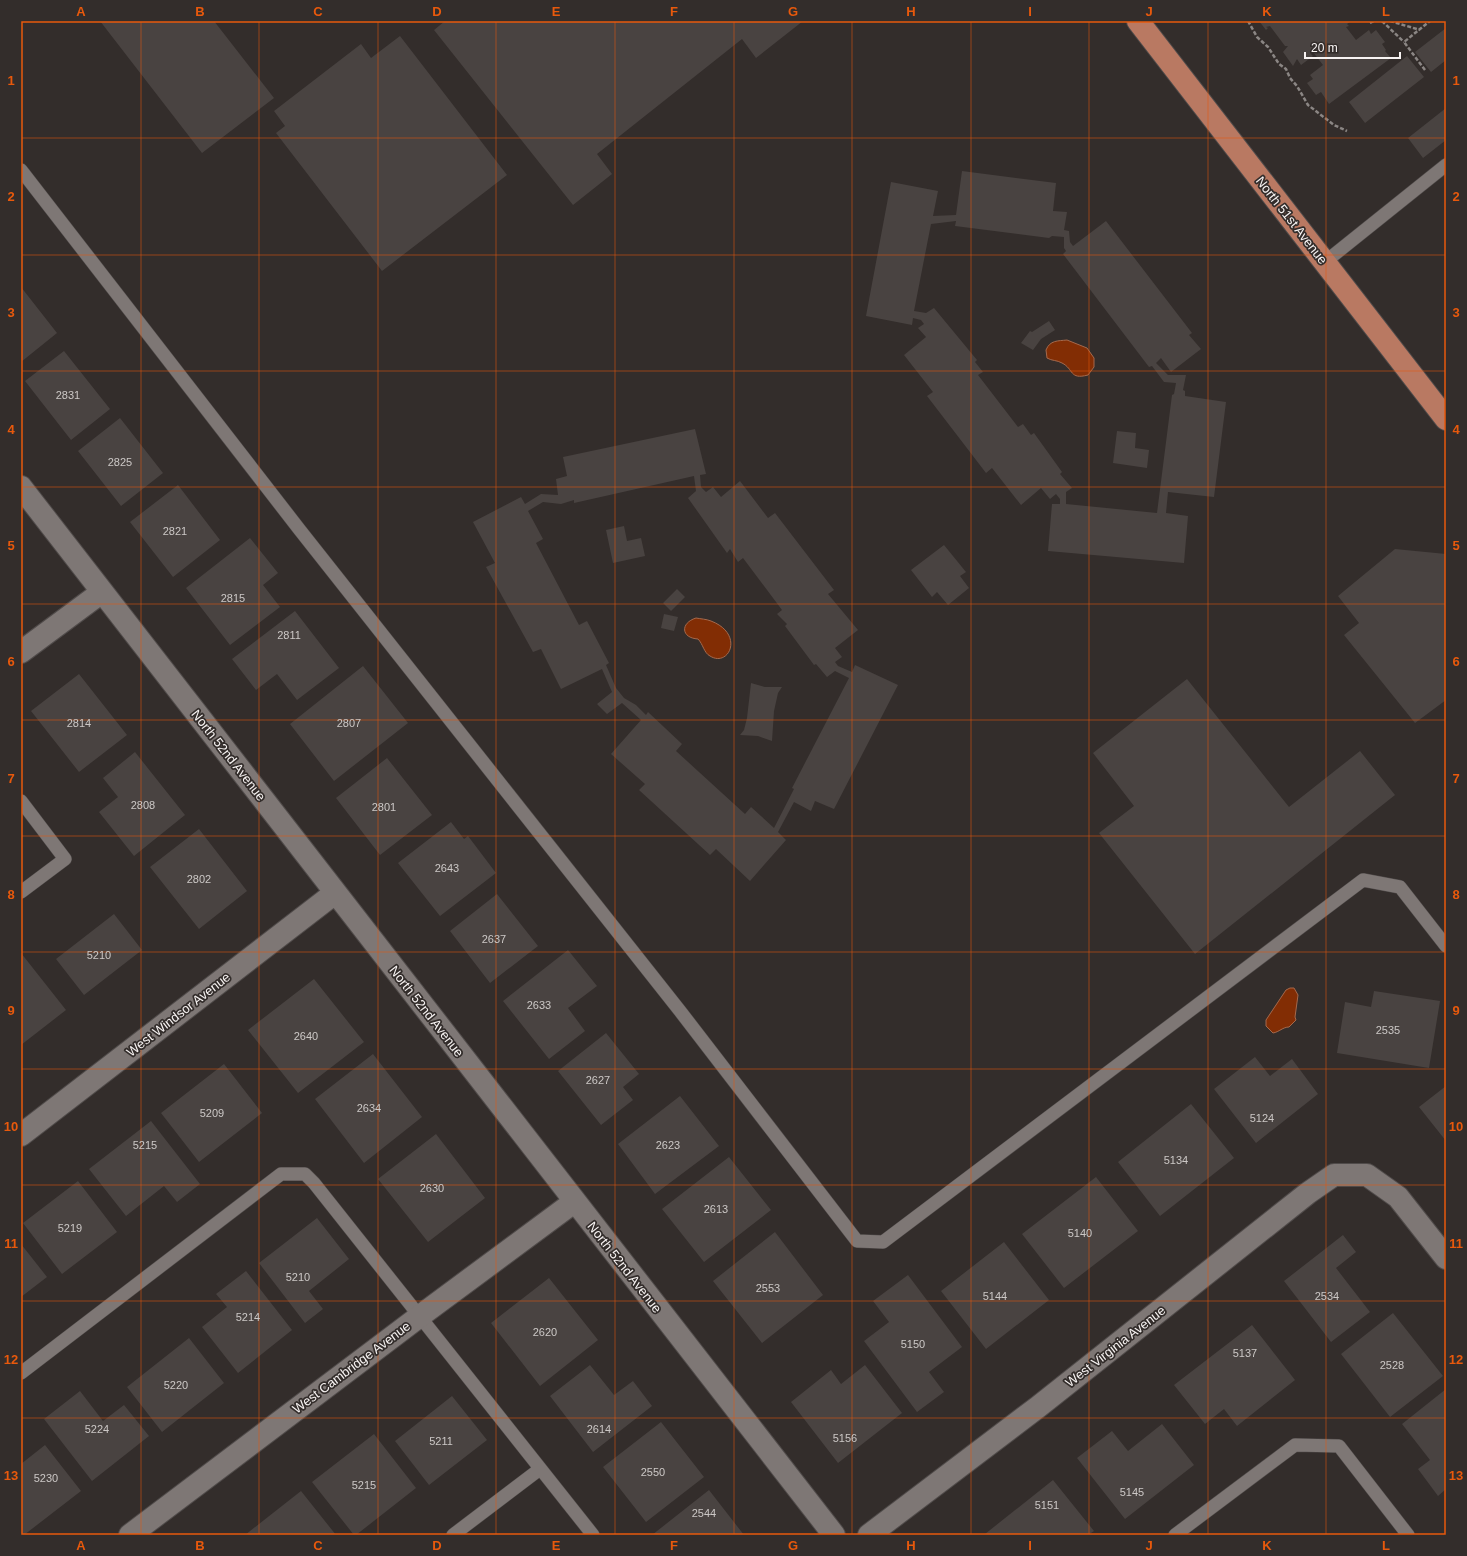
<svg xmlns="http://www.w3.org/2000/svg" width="1467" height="1556" font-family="Arial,sans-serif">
<rect width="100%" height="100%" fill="#332d2b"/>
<!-- water -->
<path fill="#822d04" stroke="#a5694c" d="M 1067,340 L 1087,348 L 1094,358 L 1094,367 L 1088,375 C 1069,380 1074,369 1062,363 C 1057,360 1052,361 1047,358 L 1046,350 C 1050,340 1058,341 1067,340 Z
M 696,618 C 701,619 706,619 711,621 C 745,634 729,668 710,656 C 704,653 703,644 698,639 C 681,638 680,623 696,618 Z
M 1290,988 L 1294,988 L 1298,995 L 1295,1017 L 1296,1020 L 1289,1027 C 1283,1027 1279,1032 1273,1033 L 1266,1026 L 1266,1020 L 1286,990 Z"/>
<!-- building -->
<path fill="#494341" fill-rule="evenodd" d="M 100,21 L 214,21 L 274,98 L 202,153 Z
M 445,21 L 803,21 L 756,58 L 742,39 L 597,154 L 612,174 L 573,205 L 434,30 Z
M 1259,21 L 1351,21 L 1347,24 L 1349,26 L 1346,27 L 1356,40 L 1369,30 L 1371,34 L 1376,30 L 1385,42 L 1382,44 L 1386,50 L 1385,51 L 1391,58 L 1329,104 L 1321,92 L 1316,95 L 1307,83 L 1313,79 L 1310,75 L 1323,65 L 1313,52 L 1311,54 L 1313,56 L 1301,65 L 1297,59 L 1293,66 L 1283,52 L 1288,46 L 1285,46 L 1270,26 L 1266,27 L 1268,28 L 1266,30 Z
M 1446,28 L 1446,60 L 1431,72 L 1415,52 Z
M 400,36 L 507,175 L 382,271 L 276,133 L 285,126 L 274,111 L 361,44 L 371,58 Z
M 1407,56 L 1424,77 L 1365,123 L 1349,102 Z
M 1446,108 L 1446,140 L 1423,158 L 1408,138 Z
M 962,171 L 1056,183 L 1053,211 L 1067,212 L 1064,230 L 1069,231 L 1070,242 L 1073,246 L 1106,221 L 1192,333 L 1189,335 L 1201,349 L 1171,372 L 1161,358 L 1156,363 L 1168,375 L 1186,375 L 1183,390 L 1185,391 L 1185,396 L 1226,402 L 1214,497 L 1168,492 L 1166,513 L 1188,516 L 1184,563 L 1048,551 L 1052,504 L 1060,504 L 1060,499 L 1056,494 L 1050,499 L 1041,488 L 1021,505 L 992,468 L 986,473 L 927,396 L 933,392 L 904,355 L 926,337 L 918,328 L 924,324 L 921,320 L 913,318 L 912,325 L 866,316 L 891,182 L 938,191 L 933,216 L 956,215 ZM 956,221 L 955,226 L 1049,238 L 1052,236 L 1064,237 L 1064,248 L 1066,251 L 1063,254 L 1149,367 L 1152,366 L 1164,382 L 1176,383 L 1174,394 L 1172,395 L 1157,513 L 1066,504 L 1066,492 L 1072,488 L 1060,474 L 1062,472 L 1034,433 L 1031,435 L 1023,424 L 1018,427 L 978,375 L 983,372 L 975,362 L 977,360 L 934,308 L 926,313 L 914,311 L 931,224 Z
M 21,287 L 57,333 L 21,362 Z
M 1049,321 L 1055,330 L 1041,339 L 1033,350 L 1021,343 L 1030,331 L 1032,332 Z
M 64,351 L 110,409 L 71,440 L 25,381 Z
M 120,418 L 163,473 L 121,506 L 78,451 Z
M 695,429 L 706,474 L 700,475 L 701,487 L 706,492 L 713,487 L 721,497 L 740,481 L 768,518 L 775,513 L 834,590 L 828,594 L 858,630 L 835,648 L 842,657 L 835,662 L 838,666 L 852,672 L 855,665 L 898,685 L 834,809 L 815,801 L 811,811 L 794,802 L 778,832 L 786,840 L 750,881 L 716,849 L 710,855 L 639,790 L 645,784 L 611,754 L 641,720 L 622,703 L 607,714 L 597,704 L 612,692 L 602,669 L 561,689 L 541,649 L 533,652 L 486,567 L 495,563 L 473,522 L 521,497 L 525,504 L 541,494 L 558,495 L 556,479 L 567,476 L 563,457 ZM 694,476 L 696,491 L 688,498 L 727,553 L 730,549 L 738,562 L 743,558 L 782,610 L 777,614 L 787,624 L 785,626 L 814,665 L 816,664 L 827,677 L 835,671 L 849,678 L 792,788 L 794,789 L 774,828 L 751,807 L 745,814 L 676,751 L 682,744 L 648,712 L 646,715 L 636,705 L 624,698 L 616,688 L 606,665 L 609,663 L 587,621 L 579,625 L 536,543 L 543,539 L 528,511 L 543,502 L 561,504 L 574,500 L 574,503 Z
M 1117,431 L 1136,433 L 1135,448 L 1149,450 L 1147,468 L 1113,463 Z
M 178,485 L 220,540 L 173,577 L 130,522 Z
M 624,526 L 627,541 L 641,538 L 645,556 L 613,563 L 606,530 Z
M 250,538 L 278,573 L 263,585 L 280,607 L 230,645 L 186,588 Z
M 944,545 L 966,572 L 960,576 L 969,588 L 948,605 L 937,592 L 932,597 L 911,570 Z
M 1395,549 L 1446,554 L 1446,700 L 1415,723 L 1344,635 L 1359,623 L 1338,596 Z
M 677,589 L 685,597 L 671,611 L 663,603 Z
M 295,611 L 339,668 L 297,700 L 277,674 L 256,690 L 232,659 Z
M 664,614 L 678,617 L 674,631 L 661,628 Z
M 363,666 L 408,723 L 334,781 L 290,724 Z
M 79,674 L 127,735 L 79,772 L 31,711 Z
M 1187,679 L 1289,807 L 1360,751 L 1395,795 L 1195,954 L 1099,833 L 1134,806 L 1093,753 Z
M 751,683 L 765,687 L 782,687 L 778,693 L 774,711 L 772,741 L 758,736 L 740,735 L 744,730 L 747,718 Z
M 135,752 L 185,815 L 134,856 L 99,812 L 118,797 L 103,778 Z
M 387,758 L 432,815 L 380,855 L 336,798 Z
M 451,822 L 464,839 L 468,836 L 496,873 L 440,916 L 398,863 Z
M 199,829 L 247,891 L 199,929 L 150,867 Z
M 497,894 L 538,946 L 490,983 L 450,931 Z
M 114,914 L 142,950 L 84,995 L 56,959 Z
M 568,950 L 597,986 L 568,1008 L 585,1031 L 549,1059 L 503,1001 Z
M 21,953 L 66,1010 L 21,1045 Z
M 314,979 L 364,1042 L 298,1093 L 248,1030 Z
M 1374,991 L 1440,1001 L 1429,1068 L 1337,1053 L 1345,1002 L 1371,1007 Z
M 606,1033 L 639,1074 L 623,1087 L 633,1100 L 601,1125 L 558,1071 Z
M 373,1054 L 422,1117 L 364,1163 L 315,1099 Z
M 1255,1057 L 1270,1076 L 1292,1059 L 1318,1094 L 1256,1143 L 1214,1089 Z
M 224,1064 L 262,1113 L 199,1162 L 161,1113 Z
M 1446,1086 L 1446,1141 L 1419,1107 Z
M 680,1096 L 719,1146 L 655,1194 L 618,1144 Z
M 1191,1104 L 1234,1158 L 1160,1216 L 1118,1162 Z
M 151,1121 L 200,1184 L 177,1202 L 164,1186 L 126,1216 L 89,1169 Z
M 436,1134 L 485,1198 L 428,1242 L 378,1179 Z
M 729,1157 L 771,1210 L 704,1262 L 662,1209 Z
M 1096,1177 L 1138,1231 L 1064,1288 L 1022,1234 Z
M 78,1181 L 117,1232 L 62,1274 L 23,1223 Z
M 317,1218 L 349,1259 L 309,1291 L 323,1309 L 305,1323 L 259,1263 Z
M 775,1232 L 823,1295 L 762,1343 L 713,1281 Z
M 1343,1235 L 1356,1252 L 1336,1268 L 1370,1312 L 1331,1342 L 1284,1281 Z
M 1004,1242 L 1049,1300 L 986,1349 L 941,1291 Z
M 21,1244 L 47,1277 L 21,1297 Z
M 246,1271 L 292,1330 L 238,1373 L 202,1327 L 227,1307 L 216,1294 Z
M 908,1275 L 962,1347 L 929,1372 L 944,1392 L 917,1412 L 864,1341 L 889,1322 L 873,1301 Z
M 549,1278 L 598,1340 L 540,1386 L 491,1323 Z
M 1393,1313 L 1443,1376 L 1390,1417 L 1341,1354 Z
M 1252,1325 L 1295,1380 L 1237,1426 L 1224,1409 L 1205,1424 L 1174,1385 Z
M 189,1338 L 224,1383 L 162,1432 L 127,1387 Z
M 590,1365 L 614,1395 L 633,1381 L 652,1406 L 593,1452 L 550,1396 Z
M 865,1365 L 902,1413 L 838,1463 L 791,1402 L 831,1370 L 841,1384 Z
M 1446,1389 L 1446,1489 L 1438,1496 L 1418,1469 L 1430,1460 L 1402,1424 Z
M 80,1391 L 103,1421 L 124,1405 L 149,1436 L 92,1481 L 44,1419 Z
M 452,1396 L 487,1440 L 429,1485 L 395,1441 Z
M 661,1422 L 704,1477 L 646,1522 L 603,1467 Z
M 1162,1424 L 1194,1465 L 1125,1519 L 1077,1458 L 1112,1431 L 1128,1451 Z
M 374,1434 L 416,1488 L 356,1535 L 354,1535 L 312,1482 Z
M 45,1445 L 81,1491 L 24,1535 L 21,1531 L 21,1464 Z
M 1053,1480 L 1094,1531 L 1088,1535 L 986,1535 L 985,1534 Z
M 709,1490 L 744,1535 L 652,1535 Z
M 301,1491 L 336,1535 L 245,1535 Z"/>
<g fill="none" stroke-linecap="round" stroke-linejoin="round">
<defs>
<path id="service" d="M 21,170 L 299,529 L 680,1011 L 857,1241 L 883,1242 L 1363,880 L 1400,887 L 1446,946
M 1325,262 L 1446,165
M 21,801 L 65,859 L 21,892
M 21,1373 L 281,1174 L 305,1174 L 314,1183 L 593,1535
M 453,1535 L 540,1469
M 1175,1535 L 1295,1445 L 1339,1446 L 1408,1535"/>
<path id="minor" d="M 21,487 L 834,1535
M 21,652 L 102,592
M 21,1135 L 335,893
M 130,1535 L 420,1316 L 574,1202
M 869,1535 L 1038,1407 L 1308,1193 L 1334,1175 L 1367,1175 L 1398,1197 L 1446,1258"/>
<path id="primary" d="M 1138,21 L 1446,419"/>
</defs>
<!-- service casing -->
<use href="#service" stroke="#504b4a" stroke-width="14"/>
<!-- minor casing -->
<use href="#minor" stroke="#504b4a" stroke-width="24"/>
<!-- primary casing -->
<use href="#primary" stroke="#504b4a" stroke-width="24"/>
<!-- path -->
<path stroke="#8b8684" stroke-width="2.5" stroke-dasharray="4 2" stroke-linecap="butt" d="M 1248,21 L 1257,37 L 1268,47 L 1279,64 L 1286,69 L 1290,78 L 1297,86 L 1308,105 L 1334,125 L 1347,131
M 1382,21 L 1404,42
M 1390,21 L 1420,30
M 1370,23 L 1374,21
M 1425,70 L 1404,42 L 1430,21"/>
<!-- service -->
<use href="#service" stroke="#7e7775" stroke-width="13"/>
<!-- minor -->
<use href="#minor" stroke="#7e7775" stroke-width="22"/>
<!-- primary -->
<use href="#primary" stroke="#b97962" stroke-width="22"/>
</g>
<!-- grid -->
<path fill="none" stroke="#e8590c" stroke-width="1" stroke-opacity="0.55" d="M 141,21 L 141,1535M 259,21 L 259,1535M 378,21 L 378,1535M 496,21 L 496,1535M 615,21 L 615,1535M 734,21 L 734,1535M 852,21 L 852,1535M 971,21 L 971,1535M 1089,21 L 1089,1535M 1208,21 L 1208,1535M 1326,21 L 1326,1535M 21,138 L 1446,138M 21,255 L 1446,255M 21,371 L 1446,371M 21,487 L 1446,487M 21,604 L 1446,604M 21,720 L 1446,720M 21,836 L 1446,836M 21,952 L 1446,952M 21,1069 L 1446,1069M 21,1185 L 1446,1185M 21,1301 L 1446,1301M 21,1418 L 1446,1418"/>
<g text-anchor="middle" stroke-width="3.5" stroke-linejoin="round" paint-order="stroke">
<!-- number labels -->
<g font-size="11" fill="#ccc8c6">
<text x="68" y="399">2831</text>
<text x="120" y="466">2825</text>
<text x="175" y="535">2821</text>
<text x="233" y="602">2815</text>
<text x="289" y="639">2811</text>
<text x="79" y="727">2814</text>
<text x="349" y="727">2807</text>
<text x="143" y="809">2808</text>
<text x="384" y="811">2801</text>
<text x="447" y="872">2643</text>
<text x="199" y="883">2802</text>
<text x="494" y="943">2637</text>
<text x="99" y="959">5210</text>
<text x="539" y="1009">2633</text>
<text x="1388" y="1034">2535</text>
<text x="306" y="1040">2640</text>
<text x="598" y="1084">2627</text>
<text x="369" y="1112">2634</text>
<text x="212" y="1117">5209</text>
<text x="1262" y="1122">5124</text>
<text x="145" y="1149">5215</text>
<text x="668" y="1149">2623</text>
<text x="1176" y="1164">5134</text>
<text x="432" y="1192">2630</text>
<text x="716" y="1213">2613</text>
<text x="70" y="1232">5219</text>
<text x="1080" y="1237">5140</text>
<text x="298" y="1281">5210</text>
<text x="768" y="1292">2553</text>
<text x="995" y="1300">5144</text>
<text x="1327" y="1300">2534</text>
<text x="248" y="1321">5214</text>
<text x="545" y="1336">2620</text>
<text x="913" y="1348">5150</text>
<text x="1245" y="1357">5137</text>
<text x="1392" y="1369">2528</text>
<text x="176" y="1389">5220</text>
<text x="97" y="1433">5224</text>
<text x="599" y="1433">2614</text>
<text x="845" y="1442">5156</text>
<text x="441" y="1445">5211</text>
<text x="653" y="1476">2550</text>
<text x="46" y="1482">5230</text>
<text x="364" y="1489">5215</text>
<text x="1132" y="1496">5145</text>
<text x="1047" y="1509">5151</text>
<text x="704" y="1517">2544</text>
</g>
<!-- street labels -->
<g font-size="13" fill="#f8f4f3" stroke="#332d2b">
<text transform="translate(1292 220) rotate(52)" y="5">North 51st Avenue</text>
<text transform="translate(229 755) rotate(52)" y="5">North 52nd Avenue</text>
<text transform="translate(427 1011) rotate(52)" y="5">North 52nd Avenue</text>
<text transform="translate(178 1014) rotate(-38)" y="5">West Windsor Avenue</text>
<text transform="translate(625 1267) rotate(52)" y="5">North 52nd Avenue</text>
<text transform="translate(1115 1346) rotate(-38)" y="5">West Virginia Avenue</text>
<text transform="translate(351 1367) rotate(-37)" y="5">West Cambridge Avenue</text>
</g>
</g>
<!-- border -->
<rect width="1467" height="1556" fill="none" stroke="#332d2b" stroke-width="44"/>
<!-- scale -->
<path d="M1305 52v6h95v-6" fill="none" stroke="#f8f4f3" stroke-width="2"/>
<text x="1311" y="52" font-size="12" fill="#f8f4f3" stroke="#332d2b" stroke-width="3" paint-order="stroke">20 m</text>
<rect x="22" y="22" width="1423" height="1512" fill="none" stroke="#e8590c" stroke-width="1.5"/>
<g font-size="13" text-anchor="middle" font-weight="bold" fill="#e8590c">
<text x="81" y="16">A</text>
<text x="200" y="16">B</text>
<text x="318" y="16">C</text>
<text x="437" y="16">D</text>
<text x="556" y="16">E</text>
<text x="674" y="16">F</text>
<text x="793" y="16">G</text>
<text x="911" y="16">H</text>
<text x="1030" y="16">I</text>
<text x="1149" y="16">J</text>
<text x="1267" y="16">K</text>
<text x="1386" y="16">L</text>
<text x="11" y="85">1</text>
<text x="1456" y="85">1</text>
<text x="11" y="201">2</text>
<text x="1456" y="201">2</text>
<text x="11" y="317">3</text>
<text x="1456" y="317">3</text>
<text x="11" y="434">4</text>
<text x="1456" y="434">4</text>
<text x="11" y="550">5</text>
<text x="1456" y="550">5</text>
<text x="11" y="666">6</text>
<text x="1456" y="666">6</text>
<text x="11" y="783">7</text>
<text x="1456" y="783">7</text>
<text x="11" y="899">8</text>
<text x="1456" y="899">8</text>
<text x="11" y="1015">9</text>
<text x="1456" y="1015">9</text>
<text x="11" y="1131">10</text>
<text x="1456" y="1131">10</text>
<text x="11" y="1248">11</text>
<text x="1456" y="1248">11</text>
<text x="11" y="1364">12</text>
<text x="1456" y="1364">12</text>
<text x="11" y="1480">13</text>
<text x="1456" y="1480">13</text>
<text x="81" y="1550">A</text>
<text x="200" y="1550">B</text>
<text x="318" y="1550">C</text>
<text x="437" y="1550">D</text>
<text x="556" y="1550">E</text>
<text x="674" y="1550">F</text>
<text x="793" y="1550">G</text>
<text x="911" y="1550">H</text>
<text x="1030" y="1550">I</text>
<text x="1149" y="1550">J</text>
<text x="1267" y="1550">K</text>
<text x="1386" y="1550">L</text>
</g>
</svg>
